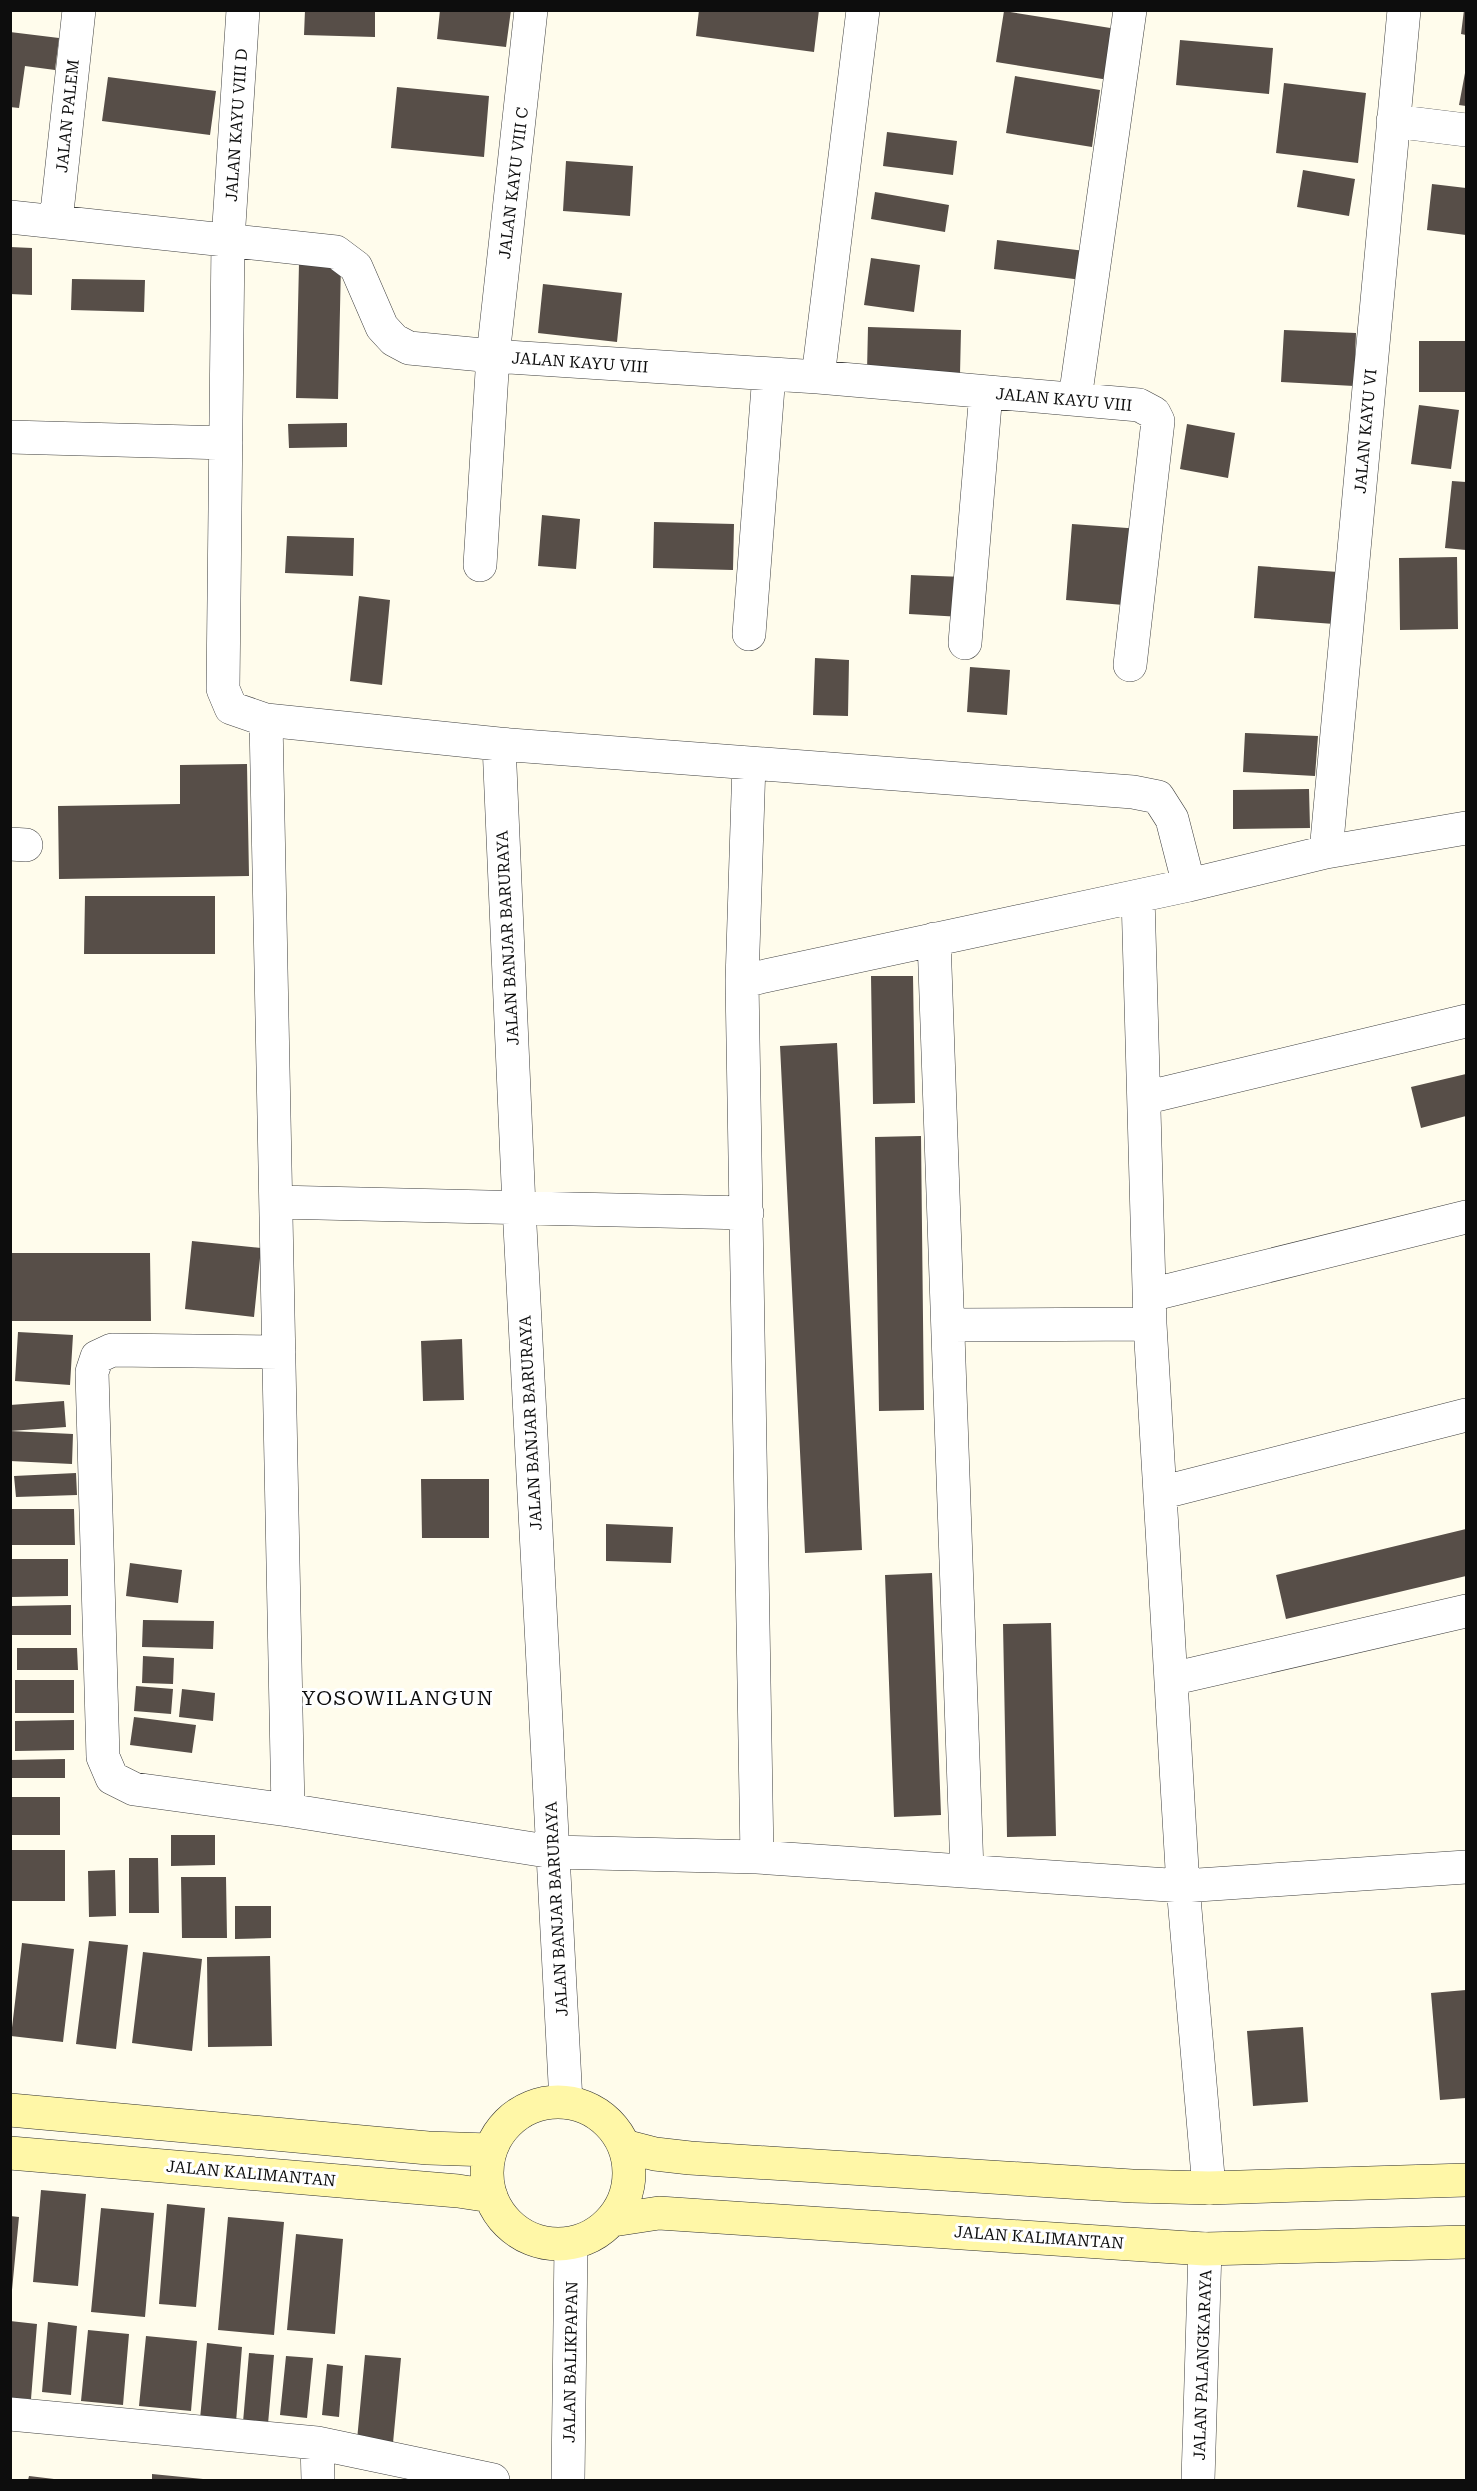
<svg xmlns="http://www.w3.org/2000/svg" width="1477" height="2491" font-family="'Roboto Serif',serif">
<rect width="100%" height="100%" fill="#fffcec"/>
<!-- building -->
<path fill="#574e48" d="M 305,10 L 375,10 L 375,37 L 304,35 Z
M 440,10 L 511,10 L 506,47 L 437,39 Z
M 699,10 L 819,10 L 814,52 L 696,36 Z
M 1464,10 L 1466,10 L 1466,35 L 1461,34 Z
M 1004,11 L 1123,30 L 1115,81 L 996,62 Z
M 10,32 L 59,38 L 55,70 L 25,66 L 19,108 L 10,107 Z
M 1180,40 L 1273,48 L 1269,94 L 1176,85 Z
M 1465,73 L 1466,73 L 1466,106 L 1459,105 Z
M 1015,76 L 1100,90 L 1092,147 L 1006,133 Z
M 108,77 L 216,91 L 210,135 L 102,121 Z
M 1284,83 L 1366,93 L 1358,163 L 1276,153 Z
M 397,87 L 489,96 L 484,157 L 391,148 Z
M 887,132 L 957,141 L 953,175 L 883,166 Z
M 566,161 L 633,166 L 630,216 L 563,211 Z
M 1303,170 L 1355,179 L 1349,216 L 1297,207 Z
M 1432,184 L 1466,188 L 1466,235 L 1427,230 Z
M 875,192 L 949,205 L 945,232 L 871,219 Z
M 997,240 L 1085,251 L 1082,280 L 994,269 Z
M 10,247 L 32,248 L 32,295 L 10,294 Z
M 871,258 L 920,265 L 914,312 L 864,305 Z
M 299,263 L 341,264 L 338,399 L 296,398 Z
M 72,279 L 145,280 L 144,312 L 71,310 Z
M 543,284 L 622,293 L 617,342 L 538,333 Z
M 868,327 L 961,330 L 960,374 L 867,371 Z
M 1284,330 L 1356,333 L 1354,386 L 1281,382 Z
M 1419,341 L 1466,341 L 1466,392 L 1419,392 Z
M 1419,405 L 1459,410 L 1451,469 L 1411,464 Z
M 347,423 L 347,447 L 289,448 L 288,424 Z
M 1187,424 L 1235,433 L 1228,478 L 1180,469 Z
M 1452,481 L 1466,482 L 1466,550 L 1445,548 Z
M 542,515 L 580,519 L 576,569 L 538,566 Z
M 654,522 L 734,524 L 733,570 L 653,568 Z
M 1072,524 L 1141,529 L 1135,606 L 1066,600 Z
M 287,536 L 354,538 L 353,576 L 285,573 Z
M 1457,557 L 1458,629 L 1400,630 L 1399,558 Z
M 1258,566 L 1338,572 L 1334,624 L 1254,618 Z
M 911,575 L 964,577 L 962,617 L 909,614 Z
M 359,596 L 390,600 L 382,685 L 350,681 Z
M 815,658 L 849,660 L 848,716 L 813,715 Z
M 970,667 L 1010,670 L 1007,715 L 967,712 Z
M 1245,733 L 1318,736 L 1315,776 L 1243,772 Z
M 247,764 L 249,876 L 59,879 L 58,806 L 180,804 L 180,765 Z
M 1309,789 L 1310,828 L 1233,829 L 1233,790 Z
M 85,896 L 215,896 L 215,954 L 84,954 Z
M 871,976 L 913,976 L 915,1103 L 873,1104 Z
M 837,1043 L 862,1550 L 805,1553 L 780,1046 Z
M 1466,1074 L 1466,1116 L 1421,1128 L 1411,1087 Z
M 921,1136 L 924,1410 L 879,1411 L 875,1137 Z
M 192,1241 L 261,1248 L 254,1317 L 185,1309 Z
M 10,1253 L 150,1253 L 151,1321 L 10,1321 Z
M 18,1332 L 73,1335 L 70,1385 L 15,1381 Z
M 462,1339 L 464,1400 L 423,1401 L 421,1341 Z
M 64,1401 L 66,1427 L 10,1431 L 10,1405 Z
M 10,1431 L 73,1434 L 72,1464 L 10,1461 Z
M 76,1473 L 77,1495 L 16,1497 L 14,1476 Z
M 421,1479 L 489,1479 L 489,1538 L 422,1538 Z
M 10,1509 L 74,1509 L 75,1545 L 10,1545 Z
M 606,1524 L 673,1527 L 671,1563 L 606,1561 Z
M 1466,1529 L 1466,1576 L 1286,1619 L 1276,1575 Z
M 10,1559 L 68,1559 L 68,1596 L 10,1597 Z
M 130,1563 L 182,1570 L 178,1603 L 126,1596 Z
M 932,1573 L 941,1815 L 894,1817 L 885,1575 Z
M 71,1605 L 71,1635 L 11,1635 L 11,1606 Z
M 143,1620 L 214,1621 L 213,1649 L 142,1647 Z
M 1051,1623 L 1056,1836 L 1007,1837 L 1003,1624 Z
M 17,1648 L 77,1648 L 78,1670 L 17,1670 Z
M 143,1656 L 174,1658 L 173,1684 L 142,1683 Z
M 15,1680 L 74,1680 L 74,1713 L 15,1713 Z
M 136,1686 L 173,1689 L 171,1714 L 134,1711 Z
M 182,1689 L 215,1693 L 213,1721 L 179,1717 Z
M 134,1717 L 196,1725 L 192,1753 L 130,1745 Z
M 74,1720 L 74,1750 L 15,1751 L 15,1721 Z
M 65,1759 L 65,1778 L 10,1778 L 10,1760 Z
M 10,1797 L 60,1797 L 60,1835 L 10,1835 Z
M 171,1835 L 215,1835 L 215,1865 L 171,1866 Z
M 10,1850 L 65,1850 L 65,1901 L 10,1901 Z
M 129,1858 L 158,1858 L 159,1913 L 129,1913 Z
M 115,1870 L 116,1916 L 89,1917 L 88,1871 Z
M 181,1877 L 226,1877 L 227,1938 L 182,1938 Z
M 235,1906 L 271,1906 L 271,1938 L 235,1939 Z
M 89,1941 L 128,1945 L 116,2049 L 76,2044 Z
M 22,1943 L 74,1949 L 63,2042 L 11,2036 Z
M 143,1952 L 202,1959 L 192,2051 L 132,2043 Z
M 270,1956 L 272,2046 L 208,2047 L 207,1957 Z
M 1466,1990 L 1466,2098 L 1440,2100 L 1431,1993 Z
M 1303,2027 L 1308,2102 L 1253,2106 L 1247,2031 Z
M 41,2190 L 86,2194 L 78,2286 L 33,2282 Z
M 167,2204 L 205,2208 L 196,2307 L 159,2304 Z
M 101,2208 L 154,2213 L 145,2317 L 91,2312 Z
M 10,2216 L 19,2217 L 12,2290 L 10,2290 Z
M 228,2217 L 284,2222 L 274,2335 L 218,2330 Z
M 296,2234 L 343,2239 L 335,2334 L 287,2330 Z
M 10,2321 L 37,2324 L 31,2399 L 10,2398 Z
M 48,2322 L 77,2326 L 71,2395 L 42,2392 Z
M 88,2330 L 129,2334 L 123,2405 L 81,2401 Z
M 146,2336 L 197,2341 L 191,2411 L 139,2406 Z
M 207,2343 L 242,2347 L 236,2422 L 200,2419 Z
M 249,2353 L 274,2355 L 268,2424 L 243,2422 Z
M 365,2355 L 401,2358 L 393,2443 L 357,2440 Z
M 286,2356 L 313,2358 L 307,2418 L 280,2415 Z
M 327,2364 L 343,2366 L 339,2417 L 322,2415 Z
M 152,2474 L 203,2479 L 203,2480 L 152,2480 Z
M 29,2476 L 54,2479 L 53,2480 L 28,2480 Z"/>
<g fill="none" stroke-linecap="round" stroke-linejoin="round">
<defs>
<path id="minor" d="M 243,10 L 228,240 L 223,689 L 231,708 L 266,720 L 499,744 L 1133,792 L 1158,797 L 1172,819 L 1189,885
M 1393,121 L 1466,130
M 10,217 L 336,252 L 356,267 L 382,327 L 394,340 L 409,348 L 493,356 L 818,377 L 1139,405 L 1154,413 L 1158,421 L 1130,665
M 56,221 L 79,10
M 818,377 L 863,10
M 1075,399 L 1130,10
M 10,437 L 226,443
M 480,565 L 493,356 L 531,10
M 749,634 L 769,374
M 965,643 L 986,392
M 266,720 L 288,1810
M 499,744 L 519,1207 L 566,2102
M 749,763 L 742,981 L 757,1857
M 10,844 L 26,845
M 1326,852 L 1404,10
M 1138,896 L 1150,1324 L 1183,1886 L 1209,2188
M 934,939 L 967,1871
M 742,981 L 1189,885 L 1326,852 L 1466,828
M 1144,1098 L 1466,1021
M 276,1202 L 747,1213
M 1150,1295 L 1466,1217
M 948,1325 L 1150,1324
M 279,1352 L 112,1350 L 97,1357 L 92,1372 L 103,1757 L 112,1778 L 134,1789 L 288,1810 L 553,1852 L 757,1857 L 1183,1886 L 1466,1867
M 1160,1493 L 1466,1415
M 1171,1679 L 1466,1611
M 10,2414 L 317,2443 L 493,2480
M 317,2443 L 318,2480
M 568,2480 L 571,2244
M 1198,2480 L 1205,2249"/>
<path id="secondary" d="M487 2173a71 71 0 1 1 142 0a71 71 0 1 1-142 0Z
M 10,2110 L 428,2148 L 490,2150
M 624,2146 L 655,2154 L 690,2158 L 1132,2186 L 1209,2188 L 1466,2180
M 10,2153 L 458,2191 L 491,2196
M 613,2220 L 659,2213 L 1205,2249 L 1466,2242"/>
</defs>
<!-- minor casing -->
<use href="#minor" stroke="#404040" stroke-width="34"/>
<!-- secondary casing -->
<use href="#secondary" stroke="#2f2f2f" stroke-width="34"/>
<!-- minor -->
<use href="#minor" stroke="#fff" stroke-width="33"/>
<!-- secondary -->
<use href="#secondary" stroke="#fff7a7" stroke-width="33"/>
</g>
<g text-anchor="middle" stroke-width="6" stroke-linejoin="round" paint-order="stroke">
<!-- street labels -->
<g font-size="16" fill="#0d0d0d" stroke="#fff">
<text transform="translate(67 116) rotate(-84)" y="6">JALAN PALEM</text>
<text transform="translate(236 125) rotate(-86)" y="6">JALAN KAYU VIII D</text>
<text transform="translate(513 183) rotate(-83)" y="6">JALAN KAYU VIII C</text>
<text transform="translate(580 362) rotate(4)" y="6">JALAN KAYU VIII</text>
<text transform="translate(1064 399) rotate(5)" y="6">JALAN KAYU VIII</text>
<text transform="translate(1365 431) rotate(-85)" y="6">JALAN KAYU VI</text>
<text transform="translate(507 938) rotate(-93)" y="6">JALAN BANJAR BARURAYA</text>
<text transform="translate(530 1423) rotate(-93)" y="6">JALAN BANJAR BARURAYA</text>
<text transform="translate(556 1909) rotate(-93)" y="6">JALAN BANJAR BARURAYA</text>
<text transform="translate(251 2173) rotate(5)" y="6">JALAN KALIMANTAN</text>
<text transform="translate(1039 2237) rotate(4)" y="6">JALAN KALIMANTAN</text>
<text transform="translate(570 2362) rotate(-89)" y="6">JALAN BALIKPAPAN</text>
<text transform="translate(1202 2365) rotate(-88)" y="6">JALAN PALANGKARAYA</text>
</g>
<!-- quarter labels -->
<g font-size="20" letter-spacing="1.5" fill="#0d0d0d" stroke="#fff">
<text x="398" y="1705">YOSOWILANGUN</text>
</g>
</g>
<!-- border -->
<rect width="1477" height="2491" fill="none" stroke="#0d0d0d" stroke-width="24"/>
</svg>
